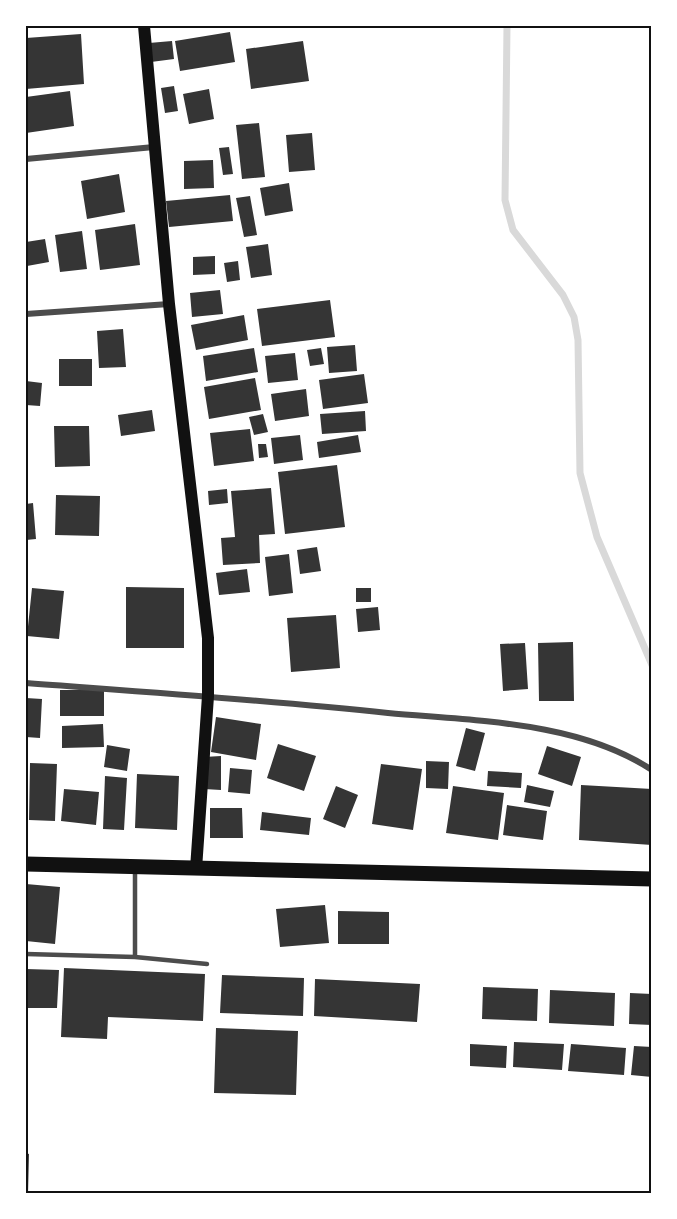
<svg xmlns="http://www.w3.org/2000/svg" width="677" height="1219" font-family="Raleway,sans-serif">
<rect width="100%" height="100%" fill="#fff"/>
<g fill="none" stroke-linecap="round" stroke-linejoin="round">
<!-- stream -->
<path stroke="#d9d9d9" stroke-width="7" d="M 507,26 L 505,200 L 513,230 L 563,295 L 574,317 L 578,340 L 580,473 L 597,537 L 652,665"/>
</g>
<!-- building -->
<path fill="#353535" d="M 230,32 L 235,62 L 180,71 L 175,41 Z
M 81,34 L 84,84 L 26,89 L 26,38 Z
M 172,41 L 174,59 L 151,62 L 149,43 Z
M 303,41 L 309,81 L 251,89 L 246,49 Z
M 174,86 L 178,111 L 165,113 L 161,88 Z
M 209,89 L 214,119 L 189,124 L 183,94 Z
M 70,91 L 74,126 L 26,133 L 26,97 Z
M 259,123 L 265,177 L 242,179 L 236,125 Z
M 312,133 L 315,170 L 289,172 L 286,135 Z
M 229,147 L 233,174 L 223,175 L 219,148 Z
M 213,160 L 214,188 L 184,189 L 184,161 Z
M 119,174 L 125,212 L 87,219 L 81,181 Z
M 289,183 L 293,211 L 265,216 L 260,188 Z
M 230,195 L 233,221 L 169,227 L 166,201 Z
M 250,196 L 257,235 L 244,237 L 236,198 Z
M 135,224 L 140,265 L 100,270 L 95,230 Z
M 82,231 L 87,269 L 60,272 L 55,235 Z
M 45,239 L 49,262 L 27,266 L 26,242 Z
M 268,244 L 272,275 L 251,278 L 246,247 Z
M 215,256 L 215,274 L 193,275 L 193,257 Z
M 238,261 L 240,280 L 227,282 L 224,263 Z
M 220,290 L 223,314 L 192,317 L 190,293 Z
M 330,300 L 335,337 L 262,346 L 257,309 Z
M 244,315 L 248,340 L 196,350 L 191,325 Z
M 123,329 L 126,367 L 99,368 L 97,331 Z
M 355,345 L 357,371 L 329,373 L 327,347 Z
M 254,348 L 258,372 L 206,381 L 203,356 Z
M 321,348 L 324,364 L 310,366 L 307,350 Z
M 295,353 L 298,380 L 268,383 L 265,356 Z
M 59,359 L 92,359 L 92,386 L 59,386 Z
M 364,374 L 368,403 L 323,409 L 319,380 Z
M 255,378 L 261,410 L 209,419 L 204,387 Z
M 26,381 L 42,383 L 40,406 L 26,405 Z
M 306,389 L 309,416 L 275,421 L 271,394 Z
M 152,410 L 155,431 L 121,436 L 118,415 Z
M 365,411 L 366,431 L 322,434 L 320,414 Z
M 263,414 L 268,432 L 254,435 L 249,417 Z
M 54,426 L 89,426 L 90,466 L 55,467 Z
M 250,429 L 254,461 L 214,466 L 210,433 Z
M 300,435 L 303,460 L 274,464 L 271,438 Z
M 358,435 L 361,452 L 319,458 L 317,442 Z
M 258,444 L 266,444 L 268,457 L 259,458 Z
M 337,465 L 345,527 L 285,534 L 278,472 Z
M 271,488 L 275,534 L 259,535 L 260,563 L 223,565 L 221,538 L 235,537 L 231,491 Z
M 227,489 L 228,503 L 209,505 L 208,491 Z
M 56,495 L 100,496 L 99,536 L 55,535 Z
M 33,503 L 36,539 L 26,540 L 26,504 Z
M 317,547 L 321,571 L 300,574 L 297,550 Z
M 289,554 L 293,593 L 269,596 L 265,557 Z
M 247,569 L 250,592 L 219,595 L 216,573 Z
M 126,587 L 184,588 L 184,648 L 126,648 Z
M 32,588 L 64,591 L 59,639 L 27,636 Z
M 356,588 L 371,588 L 371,602 L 356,602 Z
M 378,607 L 380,630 L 358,632 L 356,609 Z
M 336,615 L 340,668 L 291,672 L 287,618 Z
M 573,642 L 574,701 L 539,701 L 538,643 Z
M 525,643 L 528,689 L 503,691 L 500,644 Z
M 60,690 L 104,690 L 104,716 L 60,716 Z
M 26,698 L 42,699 L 40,738 L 26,737 Z
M 216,717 L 261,724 L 256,760 L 211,752 Z
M 103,724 L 104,747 L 62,748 L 62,726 Z
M 466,728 L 485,733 L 475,771 L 456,766 Z
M 278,744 L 316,756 L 304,791 L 267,778 Z
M 107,745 L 130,749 L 127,771 L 104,767 Z
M 547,746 L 581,757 L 572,786 L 538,774 Z
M 221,756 L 221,790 L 204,789 L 204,757 Z
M 426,761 L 449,762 L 448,789 L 426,788 Z
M 30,763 L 57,764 L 55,821 L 29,820 Z
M 381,764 L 422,769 L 413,830 L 372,824 Z
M 230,768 L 252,770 L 250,794 L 228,792 Z
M 488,771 L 522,773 L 521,788 L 487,786 Z
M 137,774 L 179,776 L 177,830 L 135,828 Z
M 105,776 L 127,778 L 124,830 L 103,829 Z
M 527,785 L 554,791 L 550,807 L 524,802 Z
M 581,785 L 652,789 L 652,845 L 579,840 Z
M 336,786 L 358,795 L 345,828 L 323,819 Z
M 453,786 L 504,793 L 498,840 L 446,833 Z
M 64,789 L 99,792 L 96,825 L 61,821 Z
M 507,805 L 547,811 L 543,840 L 503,835 Z
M 210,808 L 242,808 L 243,838 L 210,838 Z
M 262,812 L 311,818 L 309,835 L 260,830 Z
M 26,884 L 60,887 L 55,944 L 26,941 Z
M 325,905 L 329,943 L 280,947 L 276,909 Z
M 338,911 L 389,912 L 389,944 L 338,944 Z
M 64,968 L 205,974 L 203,1021 L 108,1017 L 107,1039 L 61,1037 Z
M 26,969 L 59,970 L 57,1008 L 26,1008 Z
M 222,975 L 304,978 L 303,1016 L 220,1013 Z
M 315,979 L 420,984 L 417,1022 L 314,1016 Z
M 483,987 L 538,989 L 537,1021 L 482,1019 Z
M 550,990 L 615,993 L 614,1026 L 549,1023 Z
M 630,993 L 652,994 L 652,1025 L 629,1024 Z
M 216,1028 L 298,1031 L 296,1095 L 214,1093 Z
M 514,1042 L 564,1044 L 562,1070 L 513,1067 Z
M 470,1044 L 507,1046 L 506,1068 L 470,1066 Z
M 571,1044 L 626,1048 L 624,1075 L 568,1071 Z
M 634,1046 L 652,1047 L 652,1077 L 631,1075 Z
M 26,1153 L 29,1154 L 28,1194 L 26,1194 Z"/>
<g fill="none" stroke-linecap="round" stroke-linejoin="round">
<!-- service -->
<path stroke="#4c4c4c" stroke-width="4.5" d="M 135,870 L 135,957
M 26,954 L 135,957 L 207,964"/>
<!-- minor -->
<path stroke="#4c4c4c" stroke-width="6" d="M 26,159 L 154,147
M 26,314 L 169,304
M 26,683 C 146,692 267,700 388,713 C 474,721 577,721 652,770"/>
<!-- secondary -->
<path stroke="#111" stroke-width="12" d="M 144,26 L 169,304 L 208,638 L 208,696 L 196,869"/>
<!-- primary -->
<path stroke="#111" stroke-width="15" d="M 26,864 L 652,879"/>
</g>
<!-- border -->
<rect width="677" height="1219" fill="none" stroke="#ffffff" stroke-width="54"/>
<rect x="27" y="27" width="623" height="1165" fill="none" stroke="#111" stroke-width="2"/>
</svg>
